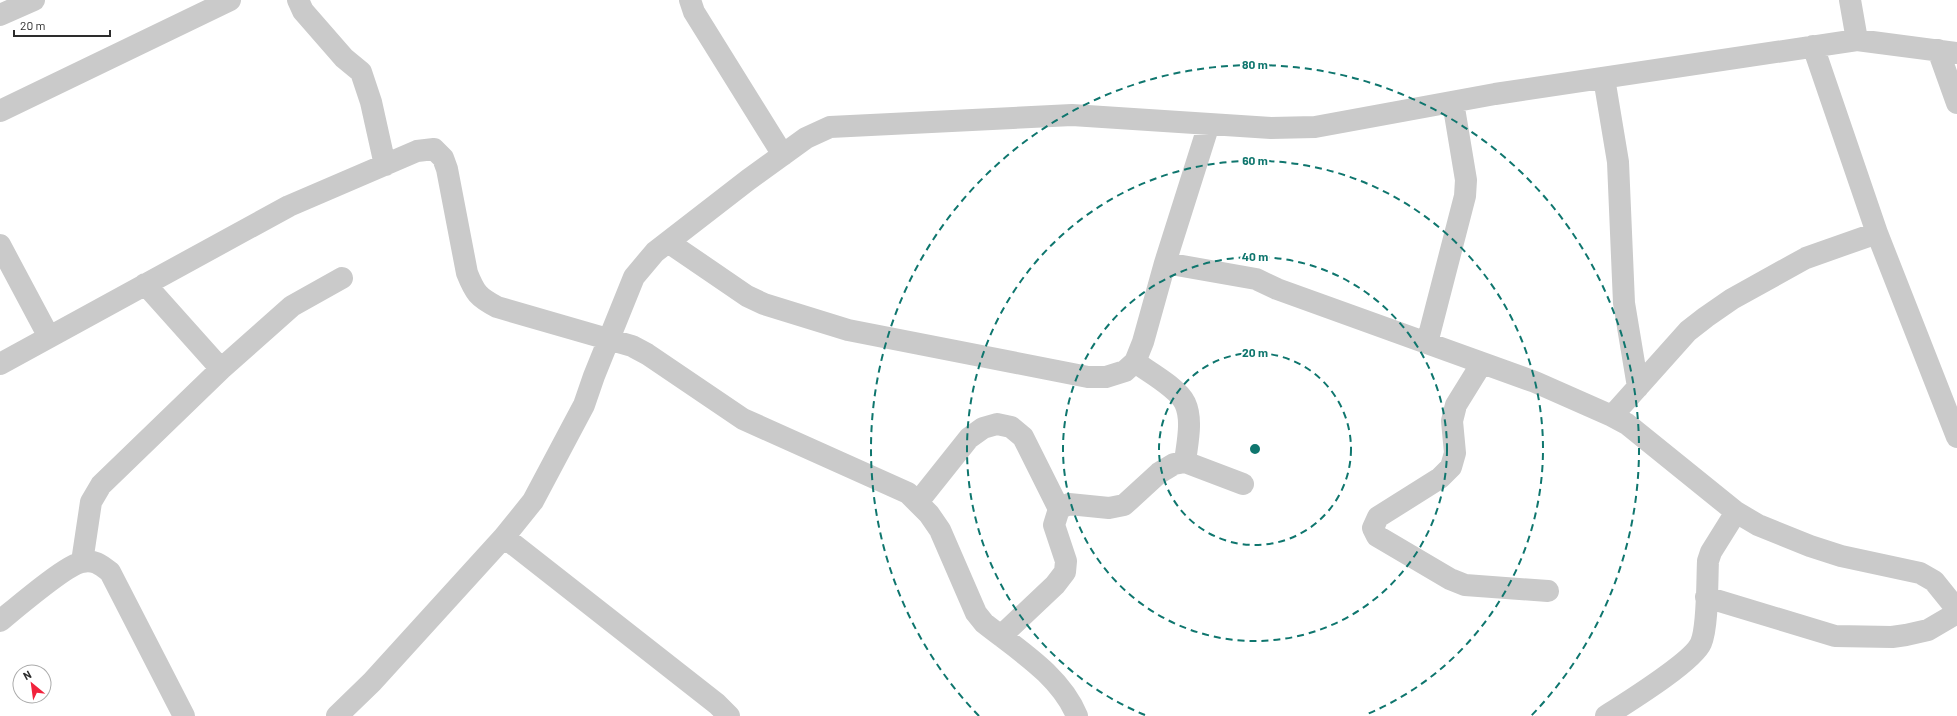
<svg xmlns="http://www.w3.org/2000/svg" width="1957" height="716" font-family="Barlow,sans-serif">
<rect width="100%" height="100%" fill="#fff"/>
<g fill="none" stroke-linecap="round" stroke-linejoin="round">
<!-- street -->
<path stroke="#cacaca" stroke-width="22" d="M 298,0 L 303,11 L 344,58 L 361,72 L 371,102 L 385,165
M 690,0 L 694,12 L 783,155
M 1850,0 L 1857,40
M 0,15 L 34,0
M 1813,46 L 1877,233 L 1957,437
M 1938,50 L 1957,103
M 1604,78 L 1618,162 L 1624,303 L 1638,387
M 0,111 L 230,0
M 668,242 L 747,296 L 764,304 L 848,330 L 1088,377 L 1106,377 L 1125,371 L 1135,362 L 1143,342 L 1165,263 L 1209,124
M 0,245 L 49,337
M 1165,263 L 1256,279 L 1277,289 L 1535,382 L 1612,416 L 1627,424 L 1736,512 L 1758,525 L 1810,546 L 1841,556 L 1920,573 L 1934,581 L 1951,602 L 1957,605
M 145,284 L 221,369
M 1427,343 L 1465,196 L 1466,180 L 1453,102
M 1135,362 C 1149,372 1178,388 1185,403 C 1193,420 1187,444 1185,462
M 1482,363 L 1456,405 L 1452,421 L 1455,453 L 1451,467 L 1440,478 L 1378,517 L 1373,528 L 1377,536 L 1450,579 L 1465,585 L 1548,591
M 0,364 L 289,206 L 417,151 L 434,149 L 443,158 L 447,169 L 467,273 C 475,293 478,297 497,307 L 632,346 L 647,354 L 743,419 L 908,493 L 929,514 L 940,530 L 976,613 L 984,623 C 1018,650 1060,675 1077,716
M 1612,416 L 1688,331 L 1706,317 L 1732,299 L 1806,258 L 1877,233
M 918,502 L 969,438 L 983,428 L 997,424 L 1011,427 L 1023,437 L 1059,509
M 504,537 L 717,704 L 729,716
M 82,562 L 91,502 L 101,485 L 221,369 L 292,306 L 342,278
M 1706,597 L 1835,636 L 1892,637 L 1906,635 L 1928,630 L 1957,613
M 0,621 C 16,608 66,565 82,562 C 94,559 101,565 110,572 L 184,716
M 1001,636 L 1055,585 L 1065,572 L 1066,561 L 1054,525 L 1059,509 L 1069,504 L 1109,508 L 1124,505 L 1159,473 L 1174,464 L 1185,462 L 1243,484
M 337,716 L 372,682 L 504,537 L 533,501 L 584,405 L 594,376 L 634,277 L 655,252 L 748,180 L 806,138 L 830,127 L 1072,115 L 1271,128 L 1315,127 L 1495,94 L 1857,40 L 1957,53
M 1606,716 C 1626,703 1693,662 1701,643 C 1708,627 1707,581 1708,561 L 1711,552 L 1736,512"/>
</g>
<!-- distance rings -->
<g fill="none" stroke="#0f766e" stroke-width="2" stroke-dasharray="7 5">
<circle cx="1255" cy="449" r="96"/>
<circle cx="1255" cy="449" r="192"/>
<path d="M1145 715A288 288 0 1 1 1365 715"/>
<path d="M979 716A384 384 0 1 1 1531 716"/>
</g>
<circle cx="1255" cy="449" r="6" fill="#0f766e" stroke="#fff" stroke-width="2"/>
<g font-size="12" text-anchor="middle" font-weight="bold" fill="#0f766e" stroke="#fff" stroke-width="4" stroke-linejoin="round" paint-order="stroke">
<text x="1255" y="69">80 m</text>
<text x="1255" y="165">60 m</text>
<text x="1255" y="261">40 m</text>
<text x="1255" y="357">20 m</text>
</g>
<!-- north arrow -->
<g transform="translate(32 684) rotate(331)"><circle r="19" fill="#ffffff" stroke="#ababab"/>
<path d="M0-3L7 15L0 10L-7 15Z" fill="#f1223c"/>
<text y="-6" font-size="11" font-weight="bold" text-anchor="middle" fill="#2d2d2d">N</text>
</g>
<!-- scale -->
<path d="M14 30v6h96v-6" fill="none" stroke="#2d2d2d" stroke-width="2"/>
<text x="20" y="30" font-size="12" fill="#2d2d2d" stroke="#ffffff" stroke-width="3" paint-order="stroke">20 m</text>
</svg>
